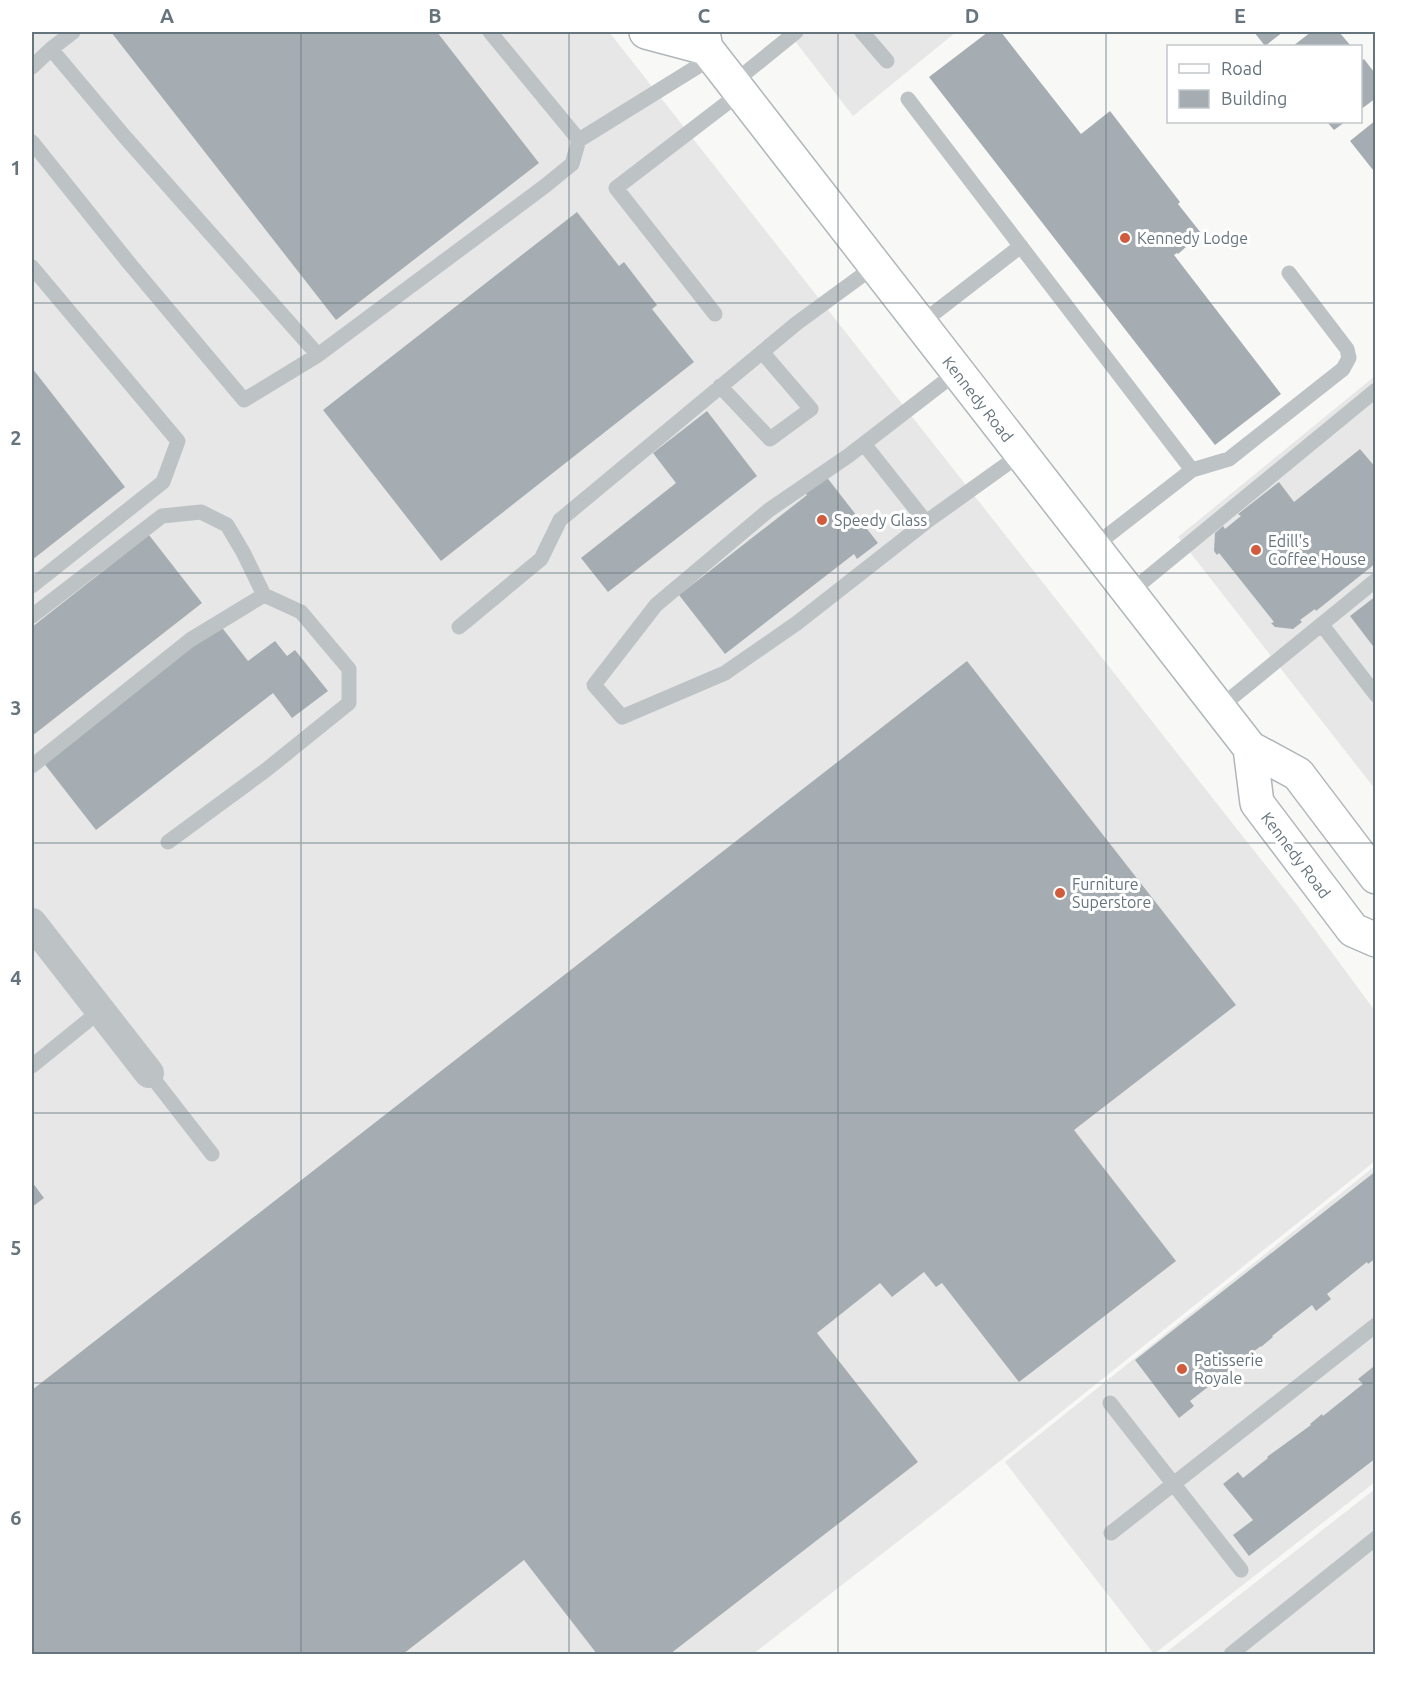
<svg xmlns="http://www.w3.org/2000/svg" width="1407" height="1686" font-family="Ubuntu,sans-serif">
<rect width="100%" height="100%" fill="#f8f8f6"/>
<!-- built -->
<path fill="#e6e7e6" d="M 32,32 L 609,32 L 1296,904 L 1375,1011 L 1375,1161 L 941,1508 L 753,1654 L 32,1654 Z
M 788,32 L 956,32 L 853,116 Z
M 1375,376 L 1375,789 L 1178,537 Z
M 1375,1166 L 1375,1482 L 1154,1654 L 1005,1462 Z
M 1375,1489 L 1375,1654 L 1164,1654 Z"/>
<!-- building -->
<path fill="#a5adb2" d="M 111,32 L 437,32 L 539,163 L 336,320 Z
M 988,32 L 1001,32 L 1081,134 L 1110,111 L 1180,202 L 1178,204 L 1201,233 L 1196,237 L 1198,239 L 1189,245 L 1188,243 L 1185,246 L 1186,247 L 1178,254 L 1177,253 L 1174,255 L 1281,394 L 1215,445 L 929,77 Z
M 1254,32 L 1283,32 L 1265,46 Z
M 1311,32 L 1339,32 L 1351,46 L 1293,46 Z
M 1364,59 L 1374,72 L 1373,74 L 1376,78 L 1376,98 L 1360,110 L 1360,62 Z
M 1376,120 L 1376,167 L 1373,170 L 1350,141 Z
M 1327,122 L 1345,122 L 1334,130 Z
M 577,212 L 619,266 L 624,262 L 657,305 L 652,309 L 694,362 L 441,561 L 323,410 Z
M 32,368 L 125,487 L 32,560 Z
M 707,411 L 757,476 L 608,592 L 581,558 L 676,483 L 653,453 Z
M 1360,449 L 1376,468 L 1376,563 L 1316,611 L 1315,609 L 1300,620 L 1302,622 L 1293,629 L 1275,627 L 1271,623 L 1274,622 L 1219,553 L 1217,555 L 1214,551 L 1215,533 L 1223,526 L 1225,529 L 1241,516 L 1238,514 L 1279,482 L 1294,502 Z
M 825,475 L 878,543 L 857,559 L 854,554 L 725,654 L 679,595 L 807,495 L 804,491 Z
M 149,535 L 202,603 L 32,736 L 32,627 Z
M 1376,596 L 1376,650 L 1350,616 Z
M 220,625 L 248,661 L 275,641 L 287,656 L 295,650 L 328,691 L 292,718 L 273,693 L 96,830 L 43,762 Z
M 967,661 L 1236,1005 L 1074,1130 L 1176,1261 L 1019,1382 L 942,1283 L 936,1287 L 924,1272 L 892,1297 L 880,1283 L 817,1333 L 918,1462 L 670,1654 L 597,1654 L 524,1560 L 403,1654 L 32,1654 L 32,1390 Z
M 1376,1171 L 1376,1258 L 1368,1264 L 1367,1262 L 1327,1294 L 1331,1299 L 1316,1311 L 1312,1305 L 1272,1336 L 1273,1337 L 1261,1347 L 1261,1346 L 1230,1369 L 1231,1371 L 1219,1380 L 1218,1379 L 1190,1401 L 1194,1406 L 1179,1418 L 1135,1360 Z
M 32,1182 L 44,1198 L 32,1207 Z
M 1373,1367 L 1376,1370 L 1376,1458 L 1249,1556 L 1233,1535 L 1253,1520 L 1223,1484 L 1238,1472 L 1243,1478 L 1268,1458 L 1267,1457 L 1311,1425 L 1310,1424 L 1322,1414 L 1323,1416 L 1363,1384 L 1358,1379 Z"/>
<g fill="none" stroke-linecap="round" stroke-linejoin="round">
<defs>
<path id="secondary" d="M 646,32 L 706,48
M 703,32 L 706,48 L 1250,748 L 1298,774 L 1376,877
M 1250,748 L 1257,803 L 1353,930 L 1376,940"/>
</defs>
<!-- secondary casing -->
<use href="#secondary" stroke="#b0b6ba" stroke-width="36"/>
<!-- service -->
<path stroke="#bdc2c5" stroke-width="15" d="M 490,32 L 579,140 L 713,57
M 862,32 L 887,61
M 51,49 L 125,137 L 318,355 L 545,186 L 572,164 L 579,140
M 32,67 L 51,49 L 73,32
M 733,83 L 796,32
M 908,99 L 1192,470
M 32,142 L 129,263 L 244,400 L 318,355
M 32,267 L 178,441 L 163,482 L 32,586
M 715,314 L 616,188 L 740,93
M 920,324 L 1021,246
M 957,372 L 848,456 L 769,510 L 656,605 L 594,685 L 622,717 L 725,673 L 797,623 L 926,522 L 1021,454
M 720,386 L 770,439 L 811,409 L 762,352
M 864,444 L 926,522
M 1093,547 L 1192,470 L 1229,459 L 1343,369 L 1349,358 L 1347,349 L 1289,273
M 1129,593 L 1376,390
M 32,616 L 162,516 L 201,512 L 227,525 L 243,552 L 264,595
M 1322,625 L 1376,695
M 459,627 L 541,559 L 560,520 L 797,323 L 875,266
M 1219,708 L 1376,580
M 32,766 L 190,640 L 264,595 L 301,612 L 349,669 L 349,703 L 266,770 L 168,842
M 32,1066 L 101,1010
M 149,1073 L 212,1154
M 1110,1403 L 1241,1570
M 1111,1533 L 1376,1325
M 1231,1654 L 1376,1538"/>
<!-- minor -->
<path stroke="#bdc2c5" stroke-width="30" d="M 32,923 L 149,1073"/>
<!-- secondary -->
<use href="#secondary" stroke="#fff" stroke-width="33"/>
</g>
<!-- grid -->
<path fill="none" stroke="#66747d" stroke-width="1.5" stroke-opacity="0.55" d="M 301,32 L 301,1654M 569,32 L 569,1654M 838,32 L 838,1654M 1106,32 L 1106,1654M 32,303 L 1376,303M 32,573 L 1376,573M 32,843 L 1376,843M 32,1113 L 1376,1113M 32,1383 L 1376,1383"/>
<!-- markers -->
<g fill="#d05b3d" stroke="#fff" stroke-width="2">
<circle cx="1125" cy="238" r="6"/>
<circle cx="822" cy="520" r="6"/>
<circle cx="1256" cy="550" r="6"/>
<circle cx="1060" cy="893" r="6"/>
<circle cx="1182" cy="1369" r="6"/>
</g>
<g text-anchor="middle" stroke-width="6" stroke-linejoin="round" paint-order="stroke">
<!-- poi labels -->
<g font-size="16" fill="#66747d" stroke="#fff" text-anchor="start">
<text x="1137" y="244">Kennedy Lodge</text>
<text x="834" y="526">Speedy Glass</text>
<text x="1268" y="547">Edill's<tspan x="1268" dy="18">Coffee House</tspan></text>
<text x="1072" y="890">Furniture<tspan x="1072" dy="18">Superstore</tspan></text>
<text x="1194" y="1366">Patisserie<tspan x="1194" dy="18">Royale</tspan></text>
</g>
<!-- street labels -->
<g font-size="16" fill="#66747d" stroke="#fff">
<text transform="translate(978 399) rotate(52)" y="6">Kennedy Road</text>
<text transform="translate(1296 855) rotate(53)" y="6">Kennedy Road</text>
</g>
</g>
<!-- border -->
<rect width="1407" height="1686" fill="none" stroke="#ffffff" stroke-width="66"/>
<!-- legend -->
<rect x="1167" y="45" width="195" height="78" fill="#ffffff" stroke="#c2c7cb" stroke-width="1.5"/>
<rect x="1179" y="64" width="30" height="9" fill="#ffffff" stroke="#c2c7cb" stroke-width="1.5"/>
<text x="1221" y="75" font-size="18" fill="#66747d">Road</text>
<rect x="1179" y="90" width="30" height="18" fill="#a5adb2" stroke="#c2c7cb" stroke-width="1.5"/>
<text x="1221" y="105" font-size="18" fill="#66747d">Building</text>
<rect x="33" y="33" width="1341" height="1620" fill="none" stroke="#66747d" stroke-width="2"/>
<g font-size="20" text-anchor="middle" font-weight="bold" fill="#66747d">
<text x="167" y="23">A</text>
<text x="435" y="23">B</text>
<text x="704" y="23">C</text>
<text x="972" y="23">D</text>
<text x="1240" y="23">E</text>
<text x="16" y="175">1</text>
<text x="16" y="445">2</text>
<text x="16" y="715">3</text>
<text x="16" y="985">4</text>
<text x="16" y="1255">5</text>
<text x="16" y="1525">6</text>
</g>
</svg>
